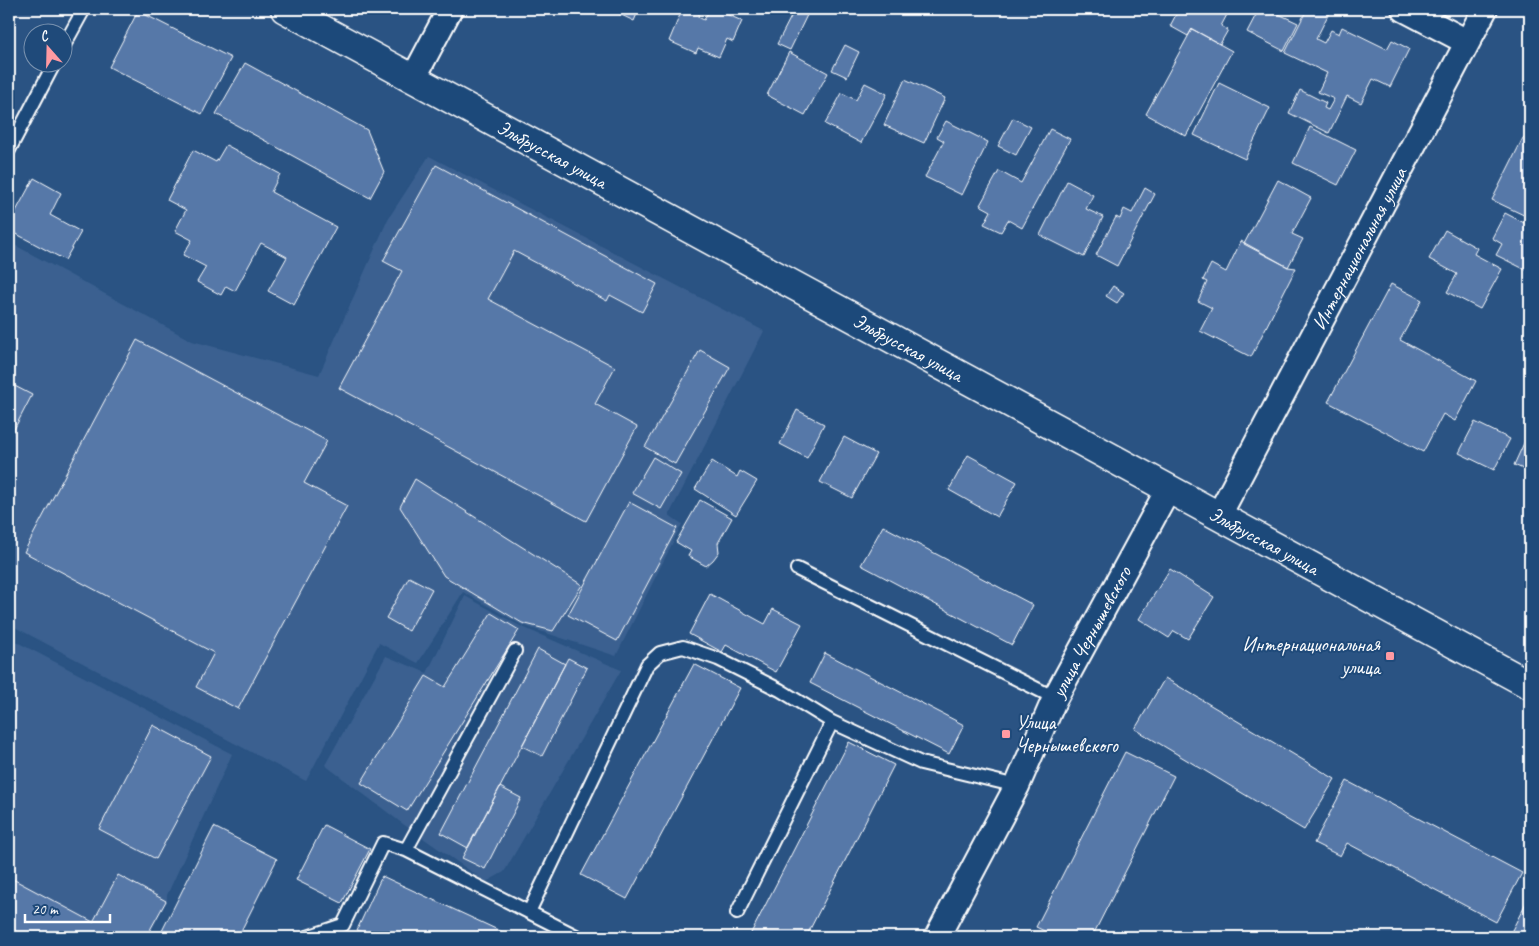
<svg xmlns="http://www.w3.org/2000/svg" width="1539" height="946" font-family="Caveat,sans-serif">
<rect width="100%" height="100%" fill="#2a5383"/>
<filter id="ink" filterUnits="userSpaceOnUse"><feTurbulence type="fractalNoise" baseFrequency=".02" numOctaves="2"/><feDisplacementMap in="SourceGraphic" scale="10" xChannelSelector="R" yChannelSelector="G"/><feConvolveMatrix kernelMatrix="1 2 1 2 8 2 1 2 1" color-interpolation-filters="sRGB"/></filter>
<g filter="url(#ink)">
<!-- built -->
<path fill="#3b6190" d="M 429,156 L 764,331 L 669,515 L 682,524 L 616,656 L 522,625 L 463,592 L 418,663 L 379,643 L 306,781 L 9,624 L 9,242 L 192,341 L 319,375 L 388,219 Z
M 465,596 L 520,626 L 621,670 L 504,872 L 486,882 L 403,824 L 325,765 L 386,656 L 427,673 Z
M 9,638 L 232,754 L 167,895 L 167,901 L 148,937 L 9,937 Z"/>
<!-- building -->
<path fill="#5678a8" stroke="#fff" d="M 581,9 L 598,9 L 595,15 Z
M 609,9 L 639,9 L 634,21 Z
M 687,9 L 701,9 L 698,17 L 704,20 L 710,9 L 715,9 L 742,21 L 733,42 L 727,39 L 719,57 L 698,48 L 696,53 L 669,41 L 682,10 L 685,12 Z
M 795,9 L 810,9 L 790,50 L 777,44 Z
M 1179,9 L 1230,9 L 1221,26 L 1228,30 L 1220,44 L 1192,29 L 1188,36 L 1170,26 Z
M 1259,9 L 1268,9 L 1298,23 L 1284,51 L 1247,32 Z
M 1307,9 L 1326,9 L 1330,11 L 1316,39 L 1324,43 L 1331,30 L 1339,34 L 1342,27 L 1387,49 L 1392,40 L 1409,49 L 1390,87 L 1373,79 L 1361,103 L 1347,96 L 1329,133 L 1289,113 L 1300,90 L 1326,103 L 1324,108 L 1328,110 L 1334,99 L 1318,92 L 1327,73 L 1285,53 Z
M 138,11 L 231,58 L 202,114 L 109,67 Z
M 1192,29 L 1232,51 L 1186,136 L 1146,114 Z
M 845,45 L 859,52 L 847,77 L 832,70 Z
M 789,52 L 828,73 L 805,115 L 767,95 Z
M 245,63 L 367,130 L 384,172 L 370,198 L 216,114 Z
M 905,79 L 945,98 L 924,143 L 884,125 Z
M 865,83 L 887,94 L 861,143 L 825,124 L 842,93 L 856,100 Z
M 1219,83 L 1270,108 L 1245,159 L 1194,135 Z
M 1013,118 L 1031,127 L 1016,155 L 998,146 Z
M 946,121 L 988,142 L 962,195 L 925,177 L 944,141 L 937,137 Z
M 1310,127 L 1356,150 L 1338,185 L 1293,163 Z
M 1050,129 L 1070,139 L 1022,228 L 1008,220 L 1001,232 L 984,224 L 991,211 L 980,205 L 999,171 L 1021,183 Z
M 1523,138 L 1530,141 L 1530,218 L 1492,200 Z
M 226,145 L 280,174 L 271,192 L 336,227 L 294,305 L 268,291 L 287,257 L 261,243 L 235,291 L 226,286 L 221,295 L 197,282 L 206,267 L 183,255 L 192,240 L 175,231 L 186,210 L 167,200 L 193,150 L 216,162 Z
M 436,165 L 657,284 L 642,312 L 610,295 L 607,301 L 514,251 L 488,299 L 615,367 L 595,404 L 637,427 L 586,521 L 339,388 L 402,271 L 383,261 Z
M 34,178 L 61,193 L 50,215 L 81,232 L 65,260 L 9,230 L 9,224 Z
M 1278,180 L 1311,198 L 1292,234 L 1303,239 L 1288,267 L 1244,244 Z
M 1067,181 L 1093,195 L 1086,209 L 1103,217 L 1084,257 L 1040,235 Z
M 1145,188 L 1155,194 L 1117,266 L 1096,255 L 1116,217 L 1120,219 L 1124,209 L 1132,213 Z
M 1505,213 L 1530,226 L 1530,272 L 1496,255 L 1502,244 L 1492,238 Z
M 1445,230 L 1477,248 L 1474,254 L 1502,269 L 1480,309 L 1447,292 L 1457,274 L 1429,259 Z
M 1241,241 L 1288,267 L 1296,268 L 1251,357 L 1200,331 L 1212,308 L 1198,301 L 1207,282 L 1203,280 L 1211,264 L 1226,272 Z
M 1391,284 L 1422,300 L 1400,340 L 1476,381 L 1455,421 L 1443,414 L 1423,452 L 1328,402 Z
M 1113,286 L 1124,293 L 1117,303 L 1106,296 Z
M 137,340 L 327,441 L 304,483 L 347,506 L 238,709 L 196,687 L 214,653 L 24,552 Z
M 700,350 L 730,367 L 675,464 L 645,447 Z
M 9,383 L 32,395 L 9,439 Z
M 797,410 L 824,424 L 807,458 L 780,444 Z
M 1475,422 L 1510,439 L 1494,470 L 1459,453 Z
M 1529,432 L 1530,433 L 1530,472 L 1514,465 Z
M 844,437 L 876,454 L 852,498 L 820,482 Z
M 968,455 L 1017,482 L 997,517 L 949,490 Z
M 653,457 L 681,474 L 661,509 L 632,493 Z
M 712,461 L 737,477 L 740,471 L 757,481 L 736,515 L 695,489 Z
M 415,479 L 582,585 L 553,631 L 522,623 L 444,576 L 400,507 Z
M 700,500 L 732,518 L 718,543 L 719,552 L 713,560 L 706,566 L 688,556 L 691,551 L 676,542 Z
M 629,502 L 677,528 L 617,641 L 568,615 Z
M 883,526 L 1033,605 L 1012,645 L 861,565 Z
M 1170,569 L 1214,597 L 1188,639 L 1174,631 L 1169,638 L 1139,619 Z
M 409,577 L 432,589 L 409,631 L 386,618 Z
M 710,594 L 765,624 L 773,609 L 802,624 L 776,672 L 726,645 L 722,652 L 689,634 Z
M 491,613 L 519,630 L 407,811 L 361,783 L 426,676 L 445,687 Z
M 538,649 L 565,664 L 468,848 L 441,833 Z
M 825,653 L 964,725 L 949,754 L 810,683 Z
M 568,658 L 587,668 L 542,756 L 522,746 Z
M 694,664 L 740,688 L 627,899 L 581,875 Z
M 1165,678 L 1335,779 L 1304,830 L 1135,729 Z
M 153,725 L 211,756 L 156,859 L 99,829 Z
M 849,742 L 894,765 L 806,937 L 749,937 Z
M 1125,752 L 1174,776 L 1092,937 L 1057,937 L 1036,927 Z
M 1347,781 L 1522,873 L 1496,922 L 1347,843 L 1340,856 L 1314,843 Z
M 500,787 L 521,798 L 485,869 L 462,858 Z
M 324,825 L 370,849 L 342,903 L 296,880 Z
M 214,827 L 277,859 L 238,937 L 159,937 Z
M 118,875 L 166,901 L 146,937 L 17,937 L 9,933 L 9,877 L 93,922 Z
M 382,876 L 513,937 L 372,937 L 357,930 Z
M 1530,895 L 1530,937 L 1512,937 L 1509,936 Z"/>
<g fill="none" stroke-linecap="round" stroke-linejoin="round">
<defs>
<path id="service" d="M 62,49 L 84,9
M 9,150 L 55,62
M 797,569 L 1055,698
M 406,850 L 515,651
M 529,912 L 647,665 L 660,653 L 683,647 L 718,659 L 780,690 L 832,722 L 921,763 L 1017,786
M 737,913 L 832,722
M 307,937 L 343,925 L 383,843 L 406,850 L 578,937"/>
<g id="minor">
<path d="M 1404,9 L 1467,42"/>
<path d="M 414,77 L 450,9"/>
<path id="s1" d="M 1219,515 L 1485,9"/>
<path id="s2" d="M 937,937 L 1017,786 L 1055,698 L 1169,488"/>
</g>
<g id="tertiary">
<path id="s3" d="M 285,9 L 1530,685"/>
</g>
</defs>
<!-- service casing -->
<use href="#service" stroke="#fff" stroke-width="16"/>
<!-- minor casing -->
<use href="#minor" stroke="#fff" stroke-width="28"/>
<!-- tertiary casing -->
<use href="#tertiary" stroke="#fff" stroke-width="31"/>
<!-- service -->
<use href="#service" stroke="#1f4a7a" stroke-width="12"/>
<!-- minor -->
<use href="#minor" stroke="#1f4a7a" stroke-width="24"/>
<!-- tertiary -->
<use href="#tertiary" stroke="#1f4a7a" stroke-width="28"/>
</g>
</g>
<!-- markers -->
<g fill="#ff9aa2" stroke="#1f4a7a" stroke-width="2">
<rect x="1385" y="651" width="10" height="10" rx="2.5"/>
<rect x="1001" y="729" width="10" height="10" rx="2.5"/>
</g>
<g text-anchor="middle" stroke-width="4" stroke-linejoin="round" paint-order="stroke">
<!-- street labels -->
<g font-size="20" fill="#fff" stroke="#1f4a7a">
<text dy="7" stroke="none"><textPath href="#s3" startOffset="304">Эльбрусская улица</textPath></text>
<text dy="7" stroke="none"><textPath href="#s1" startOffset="301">Интернациональная улица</textPath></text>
<text dy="7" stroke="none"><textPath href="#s3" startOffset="709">Эльбрусская улица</textPath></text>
<text dy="7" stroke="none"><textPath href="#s3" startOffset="1114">Эльбрусская улица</textPath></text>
<text dy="7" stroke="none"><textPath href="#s2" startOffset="342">улица Чернышевского</textPath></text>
</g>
<!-- poi labels -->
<g font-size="20" fill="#fff" stroke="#1f4a7a" text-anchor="end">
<text x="1380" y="651">Интернациональная<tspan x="1380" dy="23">улица</tspan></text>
<text x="1016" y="729" text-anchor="start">Улица<tspan x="1016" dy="23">Чернышевского</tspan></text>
</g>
</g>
<!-- margin -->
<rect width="1539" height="946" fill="none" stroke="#1f4a7a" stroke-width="30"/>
<rect x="15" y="15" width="1509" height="916" fill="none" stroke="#fff" stroke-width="2" filter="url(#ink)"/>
<!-- north arrow -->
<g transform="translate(48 48) rotate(340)"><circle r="24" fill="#1f4a7a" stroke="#7992af"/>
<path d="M0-4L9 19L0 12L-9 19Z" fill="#ff9aa2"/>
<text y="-8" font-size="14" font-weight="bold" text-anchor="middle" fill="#ffffff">С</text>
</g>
<!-- scale -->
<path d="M25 914v8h85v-8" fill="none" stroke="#ffffff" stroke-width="2.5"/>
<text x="32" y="914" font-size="15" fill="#ffffff" stroke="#1f4a7a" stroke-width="4" paint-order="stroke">20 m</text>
</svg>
